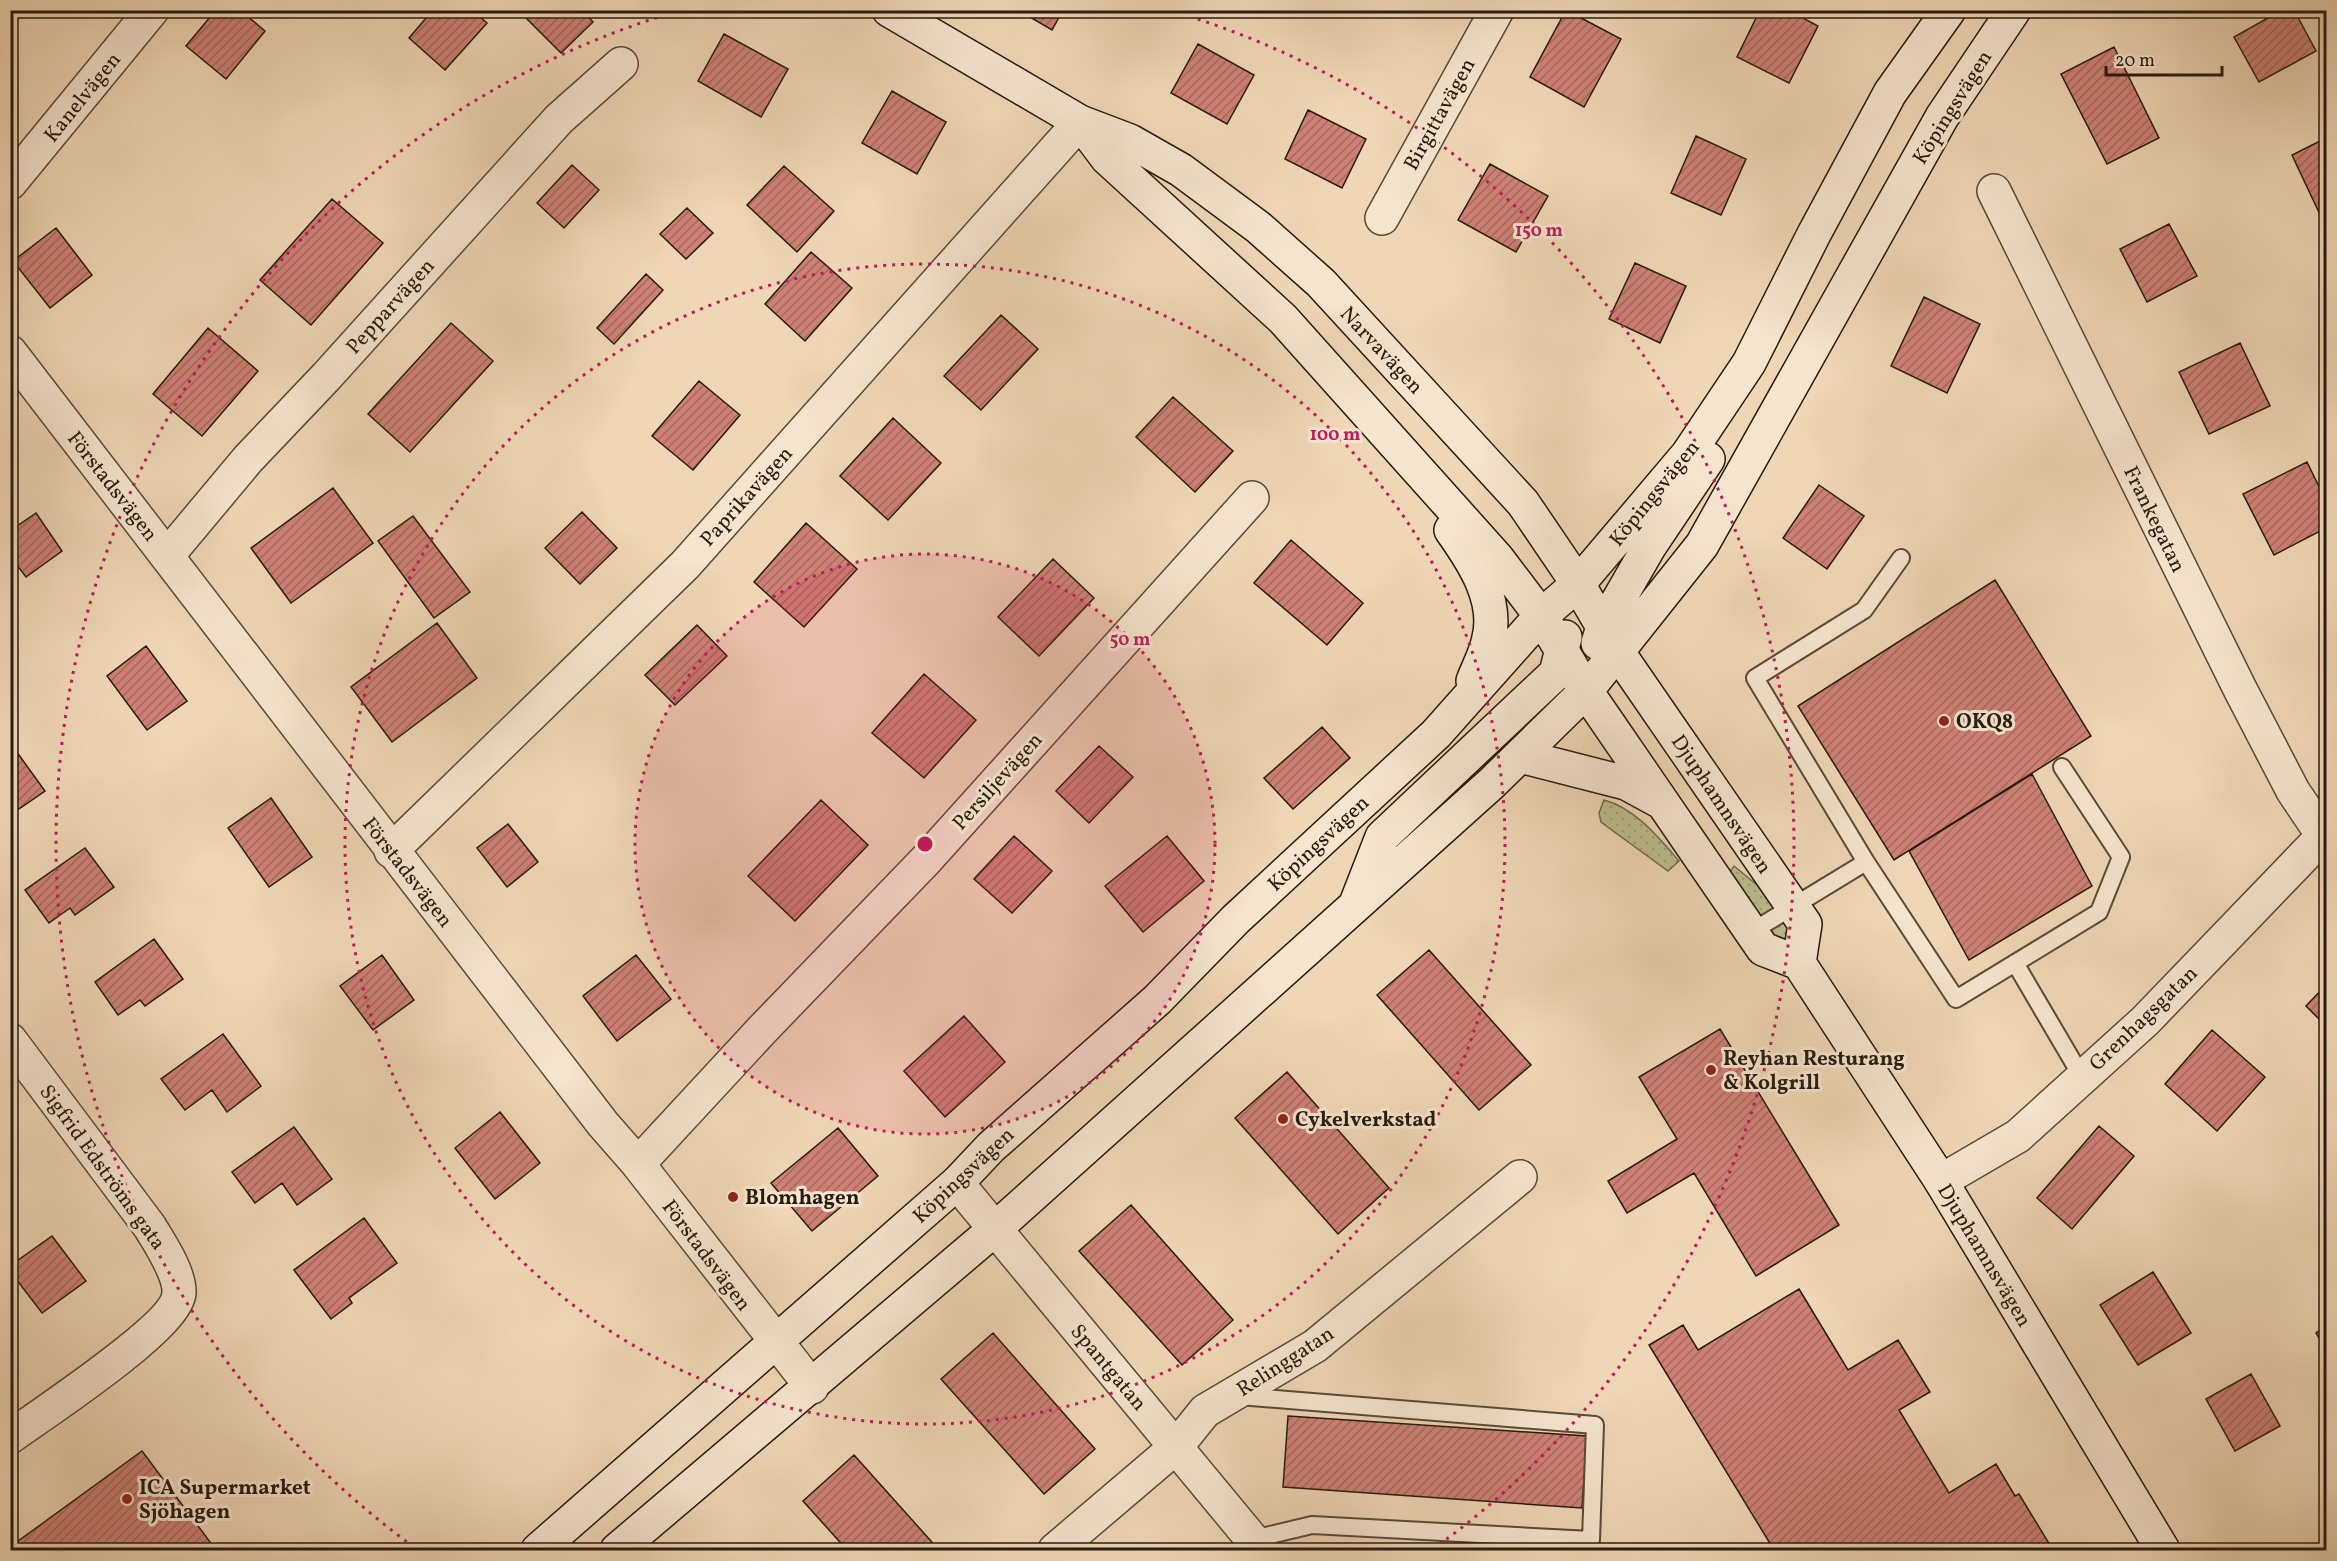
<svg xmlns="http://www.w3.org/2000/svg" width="2337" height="1561" font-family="Vollkorn,serif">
<defs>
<pattern id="grass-dots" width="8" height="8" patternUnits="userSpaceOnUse" patternTransform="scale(1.5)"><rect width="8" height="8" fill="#bcbd8b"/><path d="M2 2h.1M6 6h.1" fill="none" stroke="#a1a277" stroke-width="1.8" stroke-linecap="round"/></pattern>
<pattern id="building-hatch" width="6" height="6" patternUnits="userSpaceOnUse" patternTransform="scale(1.5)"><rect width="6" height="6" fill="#ce8074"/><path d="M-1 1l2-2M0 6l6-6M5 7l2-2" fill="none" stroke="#a7685e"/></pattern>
</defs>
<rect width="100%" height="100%" fill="#efd6b4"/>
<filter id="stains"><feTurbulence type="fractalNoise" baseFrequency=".00333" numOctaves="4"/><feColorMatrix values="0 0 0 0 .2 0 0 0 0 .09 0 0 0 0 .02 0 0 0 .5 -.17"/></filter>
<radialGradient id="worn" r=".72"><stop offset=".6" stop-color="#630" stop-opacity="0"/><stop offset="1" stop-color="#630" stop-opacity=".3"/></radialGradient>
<!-- grass -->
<path fill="url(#grass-dots)" stroke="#706c4d" stroke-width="1.5" d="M 1604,800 C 1635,808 1659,838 1679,861 L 1668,871 L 1601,822 L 1599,813 Z
M 1734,866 L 1763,890 L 1793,934 L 1785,950 L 1729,873 Z"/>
<!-- building -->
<path fill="url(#building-hatch)" stroke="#251b0f" stroke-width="1.5" d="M 216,10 L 240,10 L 265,31 L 226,79 L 186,46 Z
M 433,10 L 472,10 L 487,23 L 445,70 L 409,38 Z
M 530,10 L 582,10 L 593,22 L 561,53 L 524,16 Z
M 1018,10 L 1063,10 L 1052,30 Z
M 1566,10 L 1621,39 L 1584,107 L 1530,77 Z
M 1760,10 L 1788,10 L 1818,26 L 1789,83 L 1737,57 Z
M 2282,10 L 2294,10 L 2316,51 L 2259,82 L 2234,37 Z
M 724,34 L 788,69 L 761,117 L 698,81 Z
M 1198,44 L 1254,75 L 1227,124 L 1171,93 Z
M 2114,47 L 2159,138 L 2107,164 L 2061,74 Z
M 892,91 L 946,122 L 917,174 L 862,143 Z
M 1308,110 L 1366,139 L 1342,188 L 1285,159 Z
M 1696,136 L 1746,159 L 1721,215 L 1671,193 Z
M 2326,138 L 2326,219 L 2323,221 L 2292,155 Z
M 1490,164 L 1548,196 L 1516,252 L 1458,220 Z
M 572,165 L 599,190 L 564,228 L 537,203 Z
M 784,166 L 834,211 L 797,252 L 747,205 Z
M 332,199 L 383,243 L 311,325 L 260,280 Z
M 687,208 L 713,233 L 686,259 L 660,234 Z
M 2169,224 L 2197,276 L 2147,302 L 2120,249 Z
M 56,228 L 92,275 L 50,308 L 13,261 Z
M 811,252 L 852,288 L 805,341 L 765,304 Z
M 1635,263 L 1686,286 L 1660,343 L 1609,319 Z
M 646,274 L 663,290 L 614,344 L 597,328 Z
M 1924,297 L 1980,324 L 1947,393 L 1891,366 Z
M 1001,315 L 1038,349 L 981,410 L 944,376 Z
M 451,323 L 493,361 L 410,452 L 368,414 Z
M 208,328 L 258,371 L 202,436 L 153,394 Z
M 2240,343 L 2270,406 L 2209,434 L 2179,372 Z
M 699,381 L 740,415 L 693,470 L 652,436 Z
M 1173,397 L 1233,451 L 1195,492 L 1136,437 Z
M 893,418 L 941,463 L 888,520 L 840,476 Z
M 2307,462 L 2326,501 L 2326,528 L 2274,555 L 2243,494 Z
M 1819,485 L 1864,516 L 1827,569 L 1783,538 Z
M 333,488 L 373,543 L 291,603 L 251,548 Z
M 582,512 L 617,548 L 580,584 L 545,548 Z
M 36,513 L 62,551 L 26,577 L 10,556 L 10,531 Z
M 413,516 L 470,592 L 434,618 L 378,541 Z
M 806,523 L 857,569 L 804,627 L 754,582 Z
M 1291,540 L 1363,603 L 1327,645 L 1254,583 Z
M 1053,559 L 1094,598 L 1039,656 L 998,617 Z
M 1995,580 L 2091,736 L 1894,860 L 1798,706 Z
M 437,623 L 477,678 L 392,742 L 351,687 Z
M 697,625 L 727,656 L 675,705 L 645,675 Z
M 2326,632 L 2326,647 L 2321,634 Z
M 146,646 L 187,701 L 147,730 L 107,676 Z
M 924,674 L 976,720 L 924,778 L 872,733 Z
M 1322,727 L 1350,758 L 1293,809 L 1264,778 Z
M 1099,746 L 1133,777 L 1089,823 L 1056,791 Z
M 16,751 L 45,791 L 10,815 L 10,755 Z
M 2032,774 L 2092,886 L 1969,960 L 1909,851 Z
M 271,798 L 312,857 L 269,887 L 228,828 Z
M 821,800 L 868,845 L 795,921 L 748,876 Z
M 508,824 L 538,862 L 507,887 L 477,848 Z
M 1014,836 L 1052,871 L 1012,913 L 974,879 Z
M 1167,836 L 1204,881 L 1143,932 L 1105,886 Z
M 85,848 L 114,887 L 75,915 L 70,908 L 49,923 L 25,890 Z
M 154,939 L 183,979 L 145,1006 L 140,1000 L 118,1015 L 95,982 Z
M 1429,950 L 1531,1065 L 1479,1110 L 1377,995 Z
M 382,955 L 414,1000 L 373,1030 L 340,986 Z
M 636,955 L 671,999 L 617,1041 L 583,996 Z
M 2326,985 L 2326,1026 L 2306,1006 Z
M 964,1016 L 1005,1062 L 945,1117 L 904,1071 Z
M 1720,1029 L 1839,1225 L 1756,1276 L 1694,1173 L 1627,1213 L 1608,1181 L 1677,1139 L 1639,1077 Z
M 2212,1030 L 2265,1077 L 2217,1131 L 2165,1084 Z
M 223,1034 L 261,1086 L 227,1112 L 212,1090 L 185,1110 L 161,1079 Z
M 1287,1072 L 1389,1188 L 1338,1234 L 1235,1118 Z
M 500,1112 L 540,1163 L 495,1199 L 455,1148 Z
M 2099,1126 L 2134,1156 L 2072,1229 L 2037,1198 Z
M 294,1127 L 332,1179 L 297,1205 L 282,1183 L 255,1203 L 232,1172 Z
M 838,1128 L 878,1176 L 812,1231 L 771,1183 Z
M 1131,1205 L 1233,1320 L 1182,1365 L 1079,1251 Z
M 364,1218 L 397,1263 L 349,1298 L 352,1303 L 331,1319 L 294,1270 Z
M 52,1236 L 86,1281 L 42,1313 L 10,1271 L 10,1266 Z
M 2153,1272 L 2191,1333 L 2138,1365 L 2100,1305 Z
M 1799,1289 L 1848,1370 L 1898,1340 L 1930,1392 L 1899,1410 L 1949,1493 L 1996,1464 L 2015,1496 L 2019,1494 L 2053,1550 L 1774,1550 L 1649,1345 L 1683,1325 L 1698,1350 Z
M 2326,1326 L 2326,1350 L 2316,1333 Z
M 993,1333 L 1095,1449 L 1044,1494 L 941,1379 Z
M 2251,1374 L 2280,1426 L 2235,1451 L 2206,1399 Z
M 1288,1416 L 1587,1436 L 1582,1508 L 1283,1487 Z
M 142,1451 L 216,1550 L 10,1550 L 10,1547 Z
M 854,1455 L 939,1550 L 847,1550 L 803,1501 Z"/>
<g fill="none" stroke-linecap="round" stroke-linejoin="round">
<defs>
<path id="lane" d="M 1901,558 L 1864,610 L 1755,678 L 1866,862 L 1956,999 L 2099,912 L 2121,857 L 2062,767
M 1751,932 L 1866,862
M 2015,963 L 2082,1077
M 1239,1396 L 1595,1425 L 1591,1540 L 1312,1525 L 1253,1539"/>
<path id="street" d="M 10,183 L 152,10
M 1994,191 L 2240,689 L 2293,791 L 2326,840
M 1382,218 L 1497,10
M 10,352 L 603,1124 L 638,1164 L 812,1387
M 167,556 L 248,459 L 326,377 L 559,119 L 621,64
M 391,851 L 685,565 L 1080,122
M 10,1040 L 150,1227 C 160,1244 180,1273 179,1293 C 177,1326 42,1414 10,1437
M 638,1164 L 762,1030 L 926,860 L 1252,498
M 1941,1181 L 2018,1136 L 2145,1021 L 2326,833
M 957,1183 L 1261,1550
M 1055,1550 L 1176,1447 L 1205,1411 L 1315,1346 L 1520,1177"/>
<path id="secondary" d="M 889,10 L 1080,122 L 1130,141 L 1181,170 L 1258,227 L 1321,283 L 1523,503 L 1578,584 L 1617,651 L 1805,924 L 1799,963
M 1080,122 L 1107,158 L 1283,319 L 1497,558 L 1541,616 L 1586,691 L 1763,949 L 1799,963 L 1941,1181 L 2163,1550
M 1451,530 C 1473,561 1500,601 1488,642 C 1485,655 1478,668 1473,681
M 1598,643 L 1603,627 L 1649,547 L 1708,459
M 1520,756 L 1626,783 L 1661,802
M 1357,901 L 1382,837 L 1556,673 L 1565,637
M 538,1550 L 957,1183 L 991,1147 L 1157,1000 L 1236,919 L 1436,734 L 1541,616 L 1578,584 L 1628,525 L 1688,454 L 1749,363 L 1814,234 L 1890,93 L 1949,10
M 617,1550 L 995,1229 L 1492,783 L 1586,691 L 1702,545 L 1942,117 L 2014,10"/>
</defs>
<!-- lane casing -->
<use href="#lane" stroke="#584a38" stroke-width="20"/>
<!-- street casing -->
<use href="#street" stroke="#584a38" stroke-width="36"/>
<!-- secondary casing -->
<use href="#secondary" stroke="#251b0f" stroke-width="36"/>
<!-- lane -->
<use href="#lane" stroke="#f5e4ce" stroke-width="16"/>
<!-- street -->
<use href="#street" stroke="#f5e4ce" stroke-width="33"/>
<!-- secondary -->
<use href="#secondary" stroke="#f5e4ce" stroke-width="33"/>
</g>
<!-- distance rings -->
<circle cx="925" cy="844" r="290" fill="#c2185b" fill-opacity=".12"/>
<g fill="none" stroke="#c2185b" stroke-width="3" stroke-dasharray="3 6">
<circle cx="925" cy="844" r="290"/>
<circle cx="925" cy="844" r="580"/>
<path d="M414 1547A869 869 0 0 1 678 11M1172 11A869 869 0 0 1 1436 1547"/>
</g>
<!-- markers -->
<g fill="#8f2418" stroke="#f5e4ce" stroke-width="2">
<circle cx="1944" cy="721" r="6"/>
<circle cx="1711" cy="1070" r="6"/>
<circle cx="1283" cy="1119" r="6"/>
<circle cx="733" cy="1197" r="6"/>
<circle cx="127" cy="1499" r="6"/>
</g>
<g text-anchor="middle" stroke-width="6" stroke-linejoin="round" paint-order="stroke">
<!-- street labels -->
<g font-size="21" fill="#251b0f" stroke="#f5e4ce">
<text transform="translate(82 97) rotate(-51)" y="7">Kanelvägen</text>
<text transform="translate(1952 107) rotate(-58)" y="7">Köpingsvägen</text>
<text transform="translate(1439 114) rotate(-61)" y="7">Birgittavägen</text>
<text transform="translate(390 306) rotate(-48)" y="7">Pepparvägen</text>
<text transform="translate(1382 350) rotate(47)" y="7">Narvavägen</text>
<text transform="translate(113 486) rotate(52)" y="7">Förstadsvägen</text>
<text transform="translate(1654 493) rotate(-51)" y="7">Köpingsvägen</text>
<text transform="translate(746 496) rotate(-48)" y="7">Paprikavägen</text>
<text transform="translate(2155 519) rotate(64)" y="7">Frankegatan</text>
<text transform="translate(997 781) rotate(-48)" y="7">Persiljevägen</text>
<text transform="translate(1722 804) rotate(56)" y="7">Djuphamnsvägen</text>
<text transform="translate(1318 843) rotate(-43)" y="7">Köpingsvägen</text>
<text transform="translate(408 872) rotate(52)" y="7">Förstadsvägen</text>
<text transform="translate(2143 1018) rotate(-44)" y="7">Grenhagsgatan</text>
<text transform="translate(103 1167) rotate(54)" y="7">Sigfrid Edströms gata</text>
<text transform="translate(963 1175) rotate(-43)" y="7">Köpingsvägen</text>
<text transform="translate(707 1255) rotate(53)" y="7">Förstadsvägen</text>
<text transform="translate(1985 1255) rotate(59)" y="7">Djuphamnsvägen</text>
<text transform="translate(1285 1361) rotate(-33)" y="7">Relinggatan</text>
<text transform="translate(1109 1367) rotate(50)" y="7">Spantgatan</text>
</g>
<!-- poi labels -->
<g font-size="21" font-weight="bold" fill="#251b0f" stroke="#f5e4ce" text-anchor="start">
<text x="1956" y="728">OKQ8</text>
<text x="1723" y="1065">Reyhan Resturang<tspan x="1723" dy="24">&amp; Kolgrill</tspan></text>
<text x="1295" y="1126">Cykelverkstad</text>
<text x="745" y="1204">Blomhagen</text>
<text x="139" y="1494">ICA Supermarket<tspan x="139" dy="24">Sjöhagen</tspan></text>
</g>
</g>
<circle cx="925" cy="844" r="9" fill="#c2185b" stroke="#f5e4ce" stroke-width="3"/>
<g font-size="18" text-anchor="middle" font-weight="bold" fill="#c2185b" stroke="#f5e4ce" stroke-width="6" stroke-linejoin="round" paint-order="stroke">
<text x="1539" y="236">150 m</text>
<text x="1335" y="440">100 m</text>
<text x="1130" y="645">50 m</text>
</g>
<!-- margin -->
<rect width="2337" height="1561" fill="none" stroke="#efd6b4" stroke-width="36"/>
<rect x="12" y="12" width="2313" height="1537" fill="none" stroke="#251b0f" stroke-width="3"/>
<rect x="18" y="18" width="2301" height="1525" fill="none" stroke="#251b0f" stroke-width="1.5"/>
<!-- scale -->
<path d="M2106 66v9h116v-9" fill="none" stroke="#251b0f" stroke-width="3"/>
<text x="2115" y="66" font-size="18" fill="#251b0f" stroke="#f5e4ce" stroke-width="4.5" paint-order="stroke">20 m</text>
<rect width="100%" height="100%" filter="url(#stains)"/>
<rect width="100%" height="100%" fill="url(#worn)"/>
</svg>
